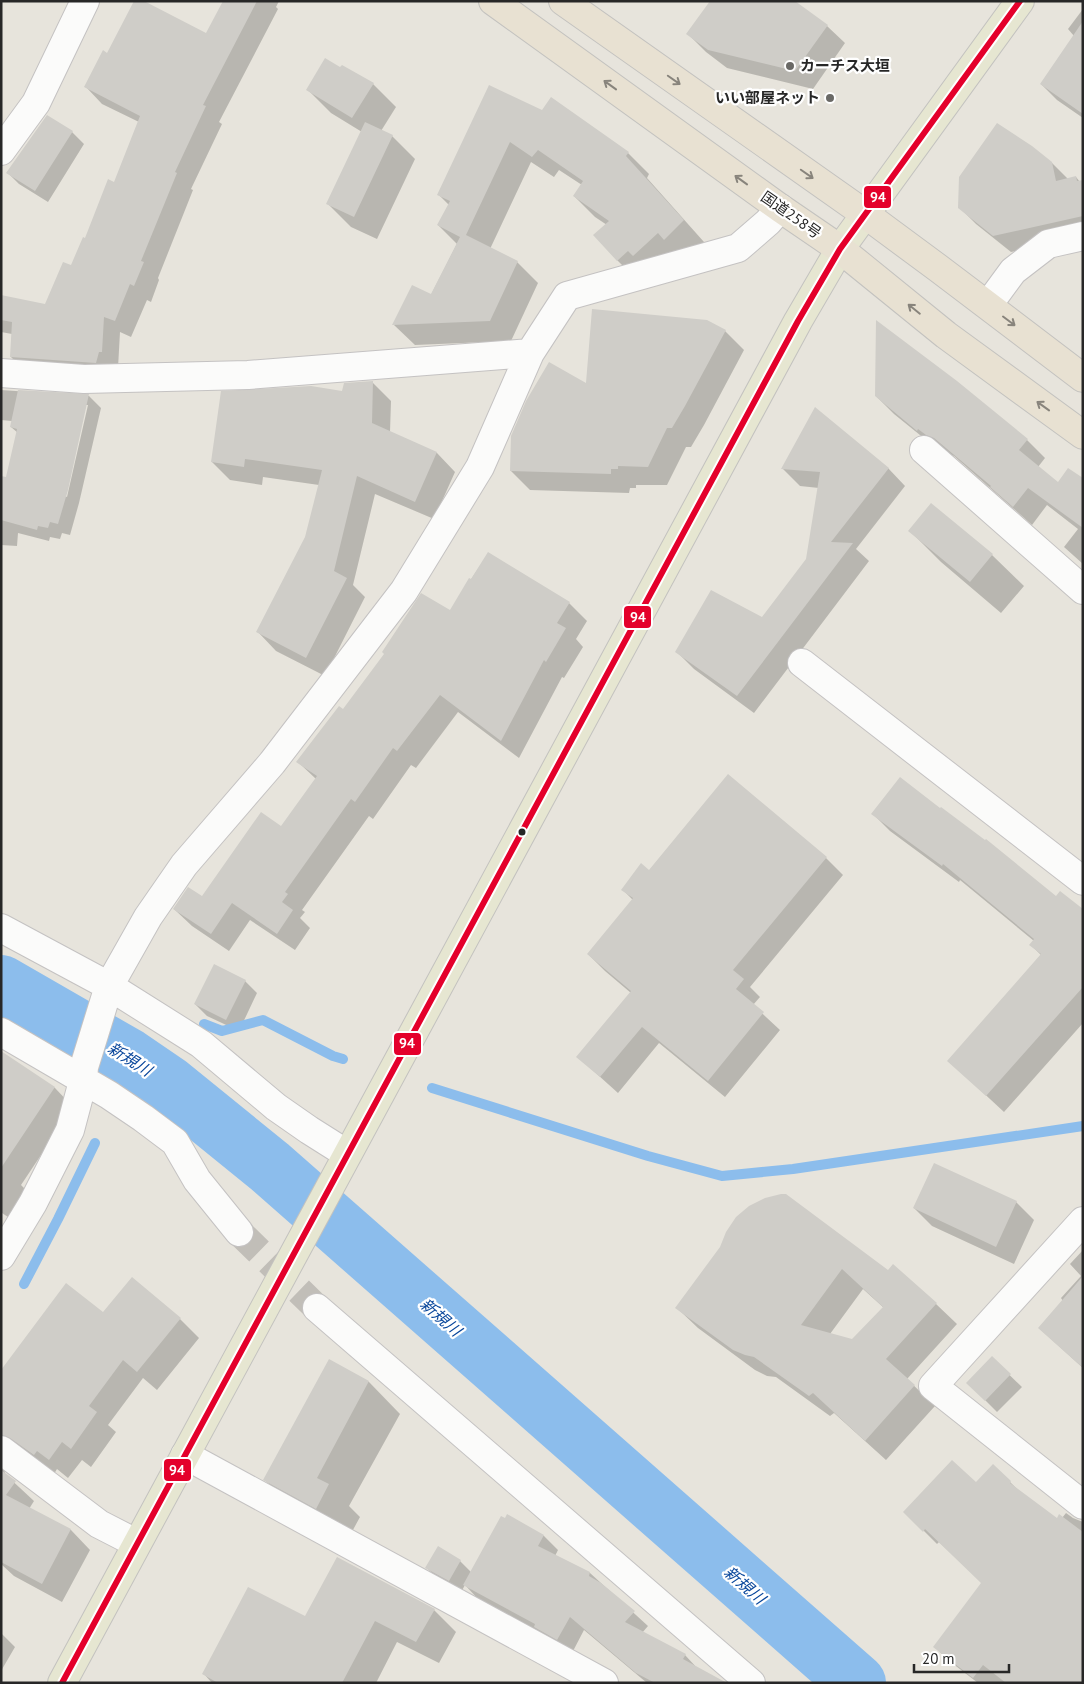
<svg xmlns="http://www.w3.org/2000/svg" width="1084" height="1684" font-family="'PT Sans','Noto Sans JP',sans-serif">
<rect width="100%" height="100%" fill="#e7e4dc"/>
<!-- shadow -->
<path fill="#0003" fill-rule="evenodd" d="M 224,1 L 279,1 L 276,7 L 278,9 L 219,122 L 222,124 L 191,189 L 193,190 L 158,278 L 159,280 L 151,302 L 147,300 L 131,337 L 120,332 L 118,368 L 28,374 L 11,357 L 12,334 L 1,332 L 1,296 L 45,306 L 72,267 L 115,183 L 139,122 L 102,104 L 86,87 L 108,54 L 206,35 Z
M 1083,9 L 1083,118 L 1057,100 L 1041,84 L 1074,36 L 1068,29 Z
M 827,26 L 845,43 L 813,89 L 727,68 L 706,52 L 688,34 Z
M 341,69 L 373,84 L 396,107 L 381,131 L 392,136 L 415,159 L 377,239 L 351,227 L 328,204 L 362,132 L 331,113 L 308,90 Z
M 551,99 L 628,153 L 649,174 L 647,178 L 704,242 L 686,260 L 638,281 L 617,260 L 607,225 L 595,217 L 574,196 L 582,185 L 559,170 L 554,177 L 531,162 L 490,249 L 517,262 L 538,283 L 511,341 L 415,345 L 394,325 L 431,295 L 457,244 L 438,225 L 449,205 L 439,195 L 543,111 Z
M 72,132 L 84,144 L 48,202 L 19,184 L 7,172 Z
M 1051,162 L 1068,179 L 1076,177 L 1080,182 L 1083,181 L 1083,236 L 1011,252 L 976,224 L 959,207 Z
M 725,331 L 744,350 L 704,425 L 691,447 L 686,447 L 667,485 L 636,485 L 636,488 L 630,488 L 629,493 L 530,490 L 511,471 L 587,385 Z
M 372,382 L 391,401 L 390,432 L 437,453 L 455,472 L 434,519 L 375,494 L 353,585 L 365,597 L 325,676 L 276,651 L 258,632 L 307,538 L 319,485 L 263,477 L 262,485 L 230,480 L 212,462 L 343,393 Z
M 1,390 L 89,396 L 101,408 L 79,503 L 70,535 L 62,533 L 60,539 L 50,537 L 49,541 L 18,533 L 17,546 L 1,545 L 1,488 L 7,479 L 18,433 L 11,427 L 12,421 L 1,420 ZM 86,405 L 88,405 L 67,497 L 65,496 Z
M 876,396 L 1027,440 L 1045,458 L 1038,467 L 1058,483 L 1083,480 L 1083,564 L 1064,547 L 1078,529 L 1047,505 L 1032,525 L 954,456 L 936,448 L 894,414 Z
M 888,468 L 905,486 L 856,549 L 869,561 L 754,713 L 694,669 L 677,652 L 762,618 L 807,560 L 819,488 L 800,486 L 783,469 Z
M 932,505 L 992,555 L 1024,586 L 1001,613 L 941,562 L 910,531 Z
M 488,554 L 569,603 L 587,621 L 576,639 L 583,647 L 564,678 L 562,677 L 519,758 L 458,712 L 416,768 L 411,765 L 373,819 L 369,816 L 302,910 L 305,912 L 300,918 L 310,928 L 295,950 L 250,920 L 229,951 L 192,926 L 174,909 L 202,897 L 281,828 L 316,779 L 298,762 L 344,711 L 450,611 Z
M 728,776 L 826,858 L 843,875 L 750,987 L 760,997 L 753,1005 L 780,1030 L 725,1097 L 659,1043 L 618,1093 L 578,1057 L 631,993 L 605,971 L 588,954 L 633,900 L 623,890 L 649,871 Z
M 873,814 L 1083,911 L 1083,1023 L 1004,1112 L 949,1061 L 1041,955 L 1031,945 L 1034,941 L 960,880 L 959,882 L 890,831 Z
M 245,981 L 257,993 L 239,1031 L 207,1016 L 195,1004 Z
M 1,1052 L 55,1088 L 73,1107 L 21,1185 L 34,1198 L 17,1223 L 2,1213 L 1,1215 Z
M 1016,1202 L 1034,1220 L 1014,1264 L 932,1226 L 914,1208 Z
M 721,1248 L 888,1271 L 936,1304 L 957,1324 L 907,1379 L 935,1406 L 886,1460 L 834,1413 L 830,1416 L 776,1377 L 767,1376 L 755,1370 L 698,1328 L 677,1308 ZM 863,1289 L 884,1308 L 852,1340 L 830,1334 Z
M 1083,1250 L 1083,1368 L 1039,1328 L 1063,1301 L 1061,1298 L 1081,1276 L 1070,1264 Z
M 132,1279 L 180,1319 L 199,1338 L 157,1390 L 143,1378 L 108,1425 L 116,1432 L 91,1467 L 82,1460 L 68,1478 L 57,1469 L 54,1474 L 4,1467 L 5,1474 L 34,1501 L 29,1509 L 71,1530 L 90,1550 L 62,1602 L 14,1576 L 1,1564 L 1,1372 L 103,1313 Z
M 992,1358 L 1022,1387 L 997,1412 L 968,1383 Z
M 329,1361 L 369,1382 L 400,1414 L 349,1506 L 360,1517 L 348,1539 L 296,1511 L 265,1480 Z
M 1010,1482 L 1019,1491 L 1057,1519 L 1062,1518 L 1066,1513 L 1073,1518 L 1083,1522 L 1083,1683 L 978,1683 L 948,1660 L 935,1647 L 983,1583 L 939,1542 L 937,1544 L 905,1512 L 976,1484 Z
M 508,1516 L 544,1536 L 558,1550 L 555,1556 L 590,1573 L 648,1626 L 642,1633 L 685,1655 L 698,1669 L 720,1683 L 647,1683 L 584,1630 L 572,1653 L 549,1641 L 542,1633 L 478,1599 L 465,1585 L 461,1592 L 439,1580 L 427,1568 L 460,1561 L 471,1572 Z
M 434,1610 L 456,1632 L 439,1663 L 397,1642 L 376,1683 L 212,1683 L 204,1674 L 306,1618 Z
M 1,1633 L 15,1647 L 1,1671 Z"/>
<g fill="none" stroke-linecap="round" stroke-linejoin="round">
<!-- stream -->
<path stroke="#8cbdec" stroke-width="10" d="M 204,1024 L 222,1031 L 263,1020 L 333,1056 L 343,1059
M 432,1088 L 648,1156 L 722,1176 L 793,1169 L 1083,1126
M 24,1284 L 58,1219 L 95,1143"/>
<!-- river -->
<path stroke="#8cbdec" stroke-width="58" d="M 1,984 L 128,1057 L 169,1085 L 270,1167 L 857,1683"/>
</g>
<!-- building -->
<path fill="#cfcdc8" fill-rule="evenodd" d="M 134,1 L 144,1 L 206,33 L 223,1 L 257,1 L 203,105 L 206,106 L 175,172 L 177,173 L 141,261 L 144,262 L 134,286 L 130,284 L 115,321 L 104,317 L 102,352 L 99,352 L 96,363 L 10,357 L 12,322 L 1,320 L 1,295 L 45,304 L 63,262 L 71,265 L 83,237 L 85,238 L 108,179 L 114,182 L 140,116 L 84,87 L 103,50 L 107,53 Z
M 710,1 L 795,1 L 828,25 L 795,71 L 708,50 L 686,34 Z
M 1083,21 L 1083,114 L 1040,84 Z
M 325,58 L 340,67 L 342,65 L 374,83 L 352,118 L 306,90 Z
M 489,85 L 542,110 L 551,97 L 629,152 L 626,156 L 684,220 L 664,240 L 658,233 L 633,256 L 628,251 L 617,261 L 593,235 L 609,221 L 573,196 L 583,181 L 538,150 L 532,157 L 510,142 L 466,235 L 518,261 L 490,321 L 392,325 L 412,285 L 431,294 L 460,237 L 437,225 L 450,201 L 437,195 Z
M 47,115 L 73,131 L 35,191 L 6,173 Z
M 365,122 L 393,135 L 354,217 L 326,204 Z
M 997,123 L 1032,146 L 1052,162 L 1056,181 L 1076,176 L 1077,181 L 1083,180 L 1083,216 L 993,236 L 958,208 L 959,177 Z
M 592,309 L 707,320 L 726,330 L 685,406 L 672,428 L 667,428 L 648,467 L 618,466 L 618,469 L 611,469 L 611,474 L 510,471 L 511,436 L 526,401 L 549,362 L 586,383 Z
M 876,320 L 957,381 L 1028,439 L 1019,450 L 1058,482 L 1068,468 L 1083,478 L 1083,528 L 1028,488 L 1013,507 L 990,487 L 991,486 L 934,438 L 926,435 L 918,429 L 917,431 L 875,396 Z
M 373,381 L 372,423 L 437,452 L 415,502 L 357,476 L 334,571 L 347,578 L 306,658 L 256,632 L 305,537 L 322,470 L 245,459 L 244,467 L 211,462 L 221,391 L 311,386 L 342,391 L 344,383 Z
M 18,390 L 89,394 L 68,490 L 58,524 L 50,522 L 48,528 L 38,526 L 37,530 L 1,520 L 1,476 L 6,477 L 17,429 L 10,427 Z
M 815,407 L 889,468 L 831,542 L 853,543 L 737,696 L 675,652 L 711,590 L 762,617 L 806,559 L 820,472 L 781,469 Z
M 931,503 L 993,554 L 970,582 L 908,531 Z
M 488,552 L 570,602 L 557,623 L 566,628 L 546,662 L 544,660 L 501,741 L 440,695 L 397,751 L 393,748 L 355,802 L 351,799 L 285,892 L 288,894 L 282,902 L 293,910 L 277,934 L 232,903 L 211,934 L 173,909 L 188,887 L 202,896 L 261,812 L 281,826 L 317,776 L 296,762 L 339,706 L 343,709 L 384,654 L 382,652 L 421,593 L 450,610 L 469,578 L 471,579 Z
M 728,774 L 827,857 L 733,970 L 744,979 L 736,989 L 764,1012 L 708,1081 L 642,1027 L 600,1077 L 576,1057 L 631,991 L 587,954 L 633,898 L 621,890 L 641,863 L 649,870 Z
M 900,777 L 940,808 L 941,807 L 985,840 L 986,839 L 1056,896 L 1060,891 L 1083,909 L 1083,987 L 986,1096 L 947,1061 L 1041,954 L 1029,945 L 1034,939 L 943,864 L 942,866 L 871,814 Z
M 214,964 L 246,980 L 226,1020 L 194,1004 Z
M 1,1051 L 55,1087 L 1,1168 Z
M 934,1163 L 1017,1201 L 996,1247 L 913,1208 Z
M 781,1194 L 786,1194 L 888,1270 L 893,1264 L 937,1303 L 886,1359 L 915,1385 L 865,1441 L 813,1393 L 809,1396 L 754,1357 L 745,1355 L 733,1350 L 675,1308 L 720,1247 L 726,1232 L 736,1217 L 749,1206 L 765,1198 ZM 842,1269 L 883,1307 L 852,1339 L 801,1325 Z
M 1083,1276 L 1083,1368 L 1038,1328 Z
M 132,1277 L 181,1318 L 137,1372 L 123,1360 L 89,1406 L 97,1412 L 71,1449 L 62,1442 L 49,1460 L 37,1451 L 34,1455 L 10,1438 L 1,1435 L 1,1370 L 66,1283 L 103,1312 Z
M 992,1356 L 1011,1374 L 985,1401 L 966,1383 Z
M 329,1359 L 369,1381 L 317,1478 L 329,1484 L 316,1509 L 263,1480 Z
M 952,1460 L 976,1482 L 993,1464 L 1011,1481 L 1010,1483 L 1057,1518 L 1059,1514 L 1083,1532 L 1083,1683 L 1006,1683 L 983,1665 L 973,1678 L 933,1647 L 981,1583 L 925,1529 L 923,1532 L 903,1512 Z
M 1,1470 L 16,1481 L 6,1495 L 71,1529 L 42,1584 L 1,1562 Z
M 507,1514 L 544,1535 L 538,1546 L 590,1572 L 589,1576 L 601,1583 L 635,1611 L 625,1622 L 686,1654 L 683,1659 L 727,1683 L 655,1683 L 636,1673 L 570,1617 L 557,1640 L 534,1627 L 535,1624 L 463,1585 L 501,1516 L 505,1518 Z
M 438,1546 L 461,1560 L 449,1581 L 425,1568 Z
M 337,1557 L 435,1609 L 416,1642 L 375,1621 L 342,1683 L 218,1683 L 202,1674 L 248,1587 L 305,1616 Z"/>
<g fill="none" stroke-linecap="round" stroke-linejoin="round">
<!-- minor-tunnel -->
<path stroke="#c1beb8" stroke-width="28" stroke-dasharray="28 14" stroke-linecap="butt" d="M 239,1232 L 317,1308"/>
<defs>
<path id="minor" d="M 1,151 L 36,103 L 85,1
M 988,305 L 1013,271 L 1048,244 L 1083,236
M 1,373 L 84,379 L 248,375 L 530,353
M 924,450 L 1083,590
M 802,663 L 1083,881
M 1,928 L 109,986 L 201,1044 L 276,1107 L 309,1130 L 347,1154
M 1,1032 L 109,1095 L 143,1118 L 175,1142 L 197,1180 L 239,1232
M 1083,1221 L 933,1386 L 1083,1505
M 1,1256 L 33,1203 L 70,1130 L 83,1081 L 84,1067 L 109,986 L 148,917 L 184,865 L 272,763 L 404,591 L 480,467 L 530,353 L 567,296 L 738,248 L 768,222 L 780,208
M 317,1308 L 751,1683
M 1,1450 L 99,1524 L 136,1543
M 185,1455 L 604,1683"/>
<path id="major" d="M 62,1683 L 798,321 L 840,249 L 1020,1"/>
<path id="highway" d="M 493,1 L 780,208 L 840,249 L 946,335 L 1083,435
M 563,1 L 865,214 L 938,268 L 1083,378"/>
</defs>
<!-- minor casing -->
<use href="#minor" stroke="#c4c2c2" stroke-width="30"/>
<!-- major casing -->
<use href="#major" stroke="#c3c2bf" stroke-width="30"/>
<!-- highway casing -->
<use href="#highway" stroke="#c3c2bf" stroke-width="30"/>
<!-- minor -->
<use href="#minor" stroke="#fbfbfa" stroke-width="28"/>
<!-- major -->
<use href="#major" stroke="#e6e6d1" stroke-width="28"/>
<!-- highway -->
<use href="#highway" stroke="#e8e1d2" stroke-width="28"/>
<defs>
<path id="bus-1" d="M 62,1683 L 798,321 L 840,249 L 1020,1"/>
</defs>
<!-- bus-1 casing -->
<use href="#bus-1" stroke="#fff" stroke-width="10"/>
<!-- bus-1 -->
<use href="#bus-1" stroke="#e4002b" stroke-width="6"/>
</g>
<!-- one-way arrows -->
<defs><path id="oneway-shaft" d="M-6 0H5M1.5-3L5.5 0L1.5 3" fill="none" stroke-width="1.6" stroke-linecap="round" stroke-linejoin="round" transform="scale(1.25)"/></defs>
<g stroke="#88847c">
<use href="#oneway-shaft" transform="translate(674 80) rotate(35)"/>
<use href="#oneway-shaft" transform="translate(610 85) rotate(-144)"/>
<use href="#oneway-shaft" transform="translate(807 174) rotate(35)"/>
<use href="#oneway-shaft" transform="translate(741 180) rotate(-144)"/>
<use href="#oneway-shaft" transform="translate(914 309) rotate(-141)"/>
<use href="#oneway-shaft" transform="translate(1009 321) rotate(37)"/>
<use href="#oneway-shaft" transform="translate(1043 406) rotate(-144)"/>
</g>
<!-- markers -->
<g fill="#6a6966" stroke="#fff" stroke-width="2">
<circle cx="790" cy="66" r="5"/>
<circle cx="830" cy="98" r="5"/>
</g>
<circle fill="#272727" stroke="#fff" stroke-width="2" cx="522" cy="832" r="4.5"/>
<g text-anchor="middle" stroke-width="4.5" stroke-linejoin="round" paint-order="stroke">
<!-- poi labels -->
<g font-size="15" font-weight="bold" fill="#272727" stroke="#fff" text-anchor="start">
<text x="800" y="71">カーチス大垣</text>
<text x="820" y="103" text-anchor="end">いい部屋ネット</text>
</g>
<!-- street labels -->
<g font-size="15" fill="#272727" stroke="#fff">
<text transform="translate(791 215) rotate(35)" y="5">国道258号</text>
</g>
<!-- water labels -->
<g font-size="16" font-style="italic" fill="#08469b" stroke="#fff">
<text transform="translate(130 1059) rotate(32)" y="6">新規川</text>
<text transform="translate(441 1317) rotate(41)" y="6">新規川</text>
<text transform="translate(745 1585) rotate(41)" y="6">新規川</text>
</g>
</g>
<g stroke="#fff" stroke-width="2">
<rect x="863" y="185" width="29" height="24" rx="5" fill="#e4002b"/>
<rect x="623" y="605" width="29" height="24" rx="5" fill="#e4002b"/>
<rect x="393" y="1032" width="29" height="24" rx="5" fill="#e4002b"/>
<rect x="163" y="1458" width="29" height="24" rx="5" fill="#e4002b"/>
</g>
<g font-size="14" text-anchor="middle" font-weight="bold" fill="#fff">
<text x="878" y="202">94</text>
<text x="638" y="622">94</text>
<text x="407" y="1048">94</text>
<text x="177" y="1475">94</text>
</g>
<!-- border -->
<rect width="1084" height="1684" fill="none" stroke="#272727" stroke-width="5"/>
<!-- scale -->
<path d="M914 1664v8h95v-8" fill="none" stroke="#272727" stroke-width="2.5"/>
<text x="922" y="1664" font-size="15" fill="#272727" stroke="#ffffff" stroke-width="4" paint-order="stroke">20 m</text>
</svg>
